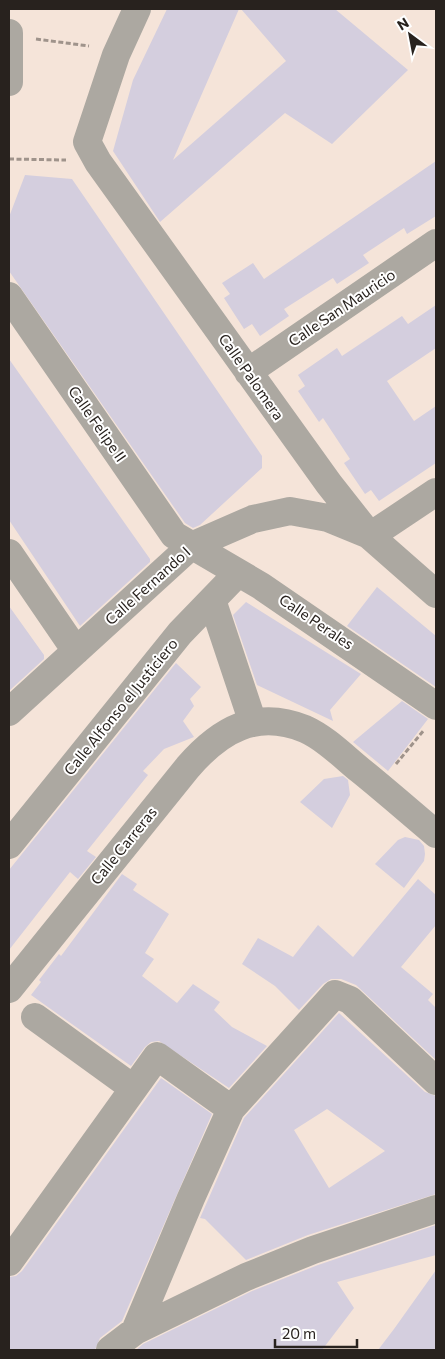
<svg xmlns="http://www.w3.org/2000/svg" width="445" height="1359" font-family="Commissioner,sans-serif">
<rect width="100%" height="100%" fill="#f5e4d9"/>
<!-- building -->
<path fill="#d4cede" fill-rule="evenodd" d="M 167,9 L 239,9 L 173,160 L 286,61 L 241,9 L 335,9 L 408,70 L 332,144 L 285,113 L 160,222 L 113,151 L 133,80 Z
M 436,161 L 436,216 L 407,234 L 404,228 L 363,255 L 369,263 L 337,284 L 333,278 L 284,309 L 289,316 L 260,336 L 252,324 L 244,329 L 224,298 L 230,294 L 222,283 L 253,263 L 264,279 Z
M 25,175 L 72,179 L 262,456 L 262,468 L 200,525 L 193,528 L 185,523 L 9,271 L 9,217 Z
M 436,305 L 436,348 L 387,381 L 414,421 L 436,406 L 436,463 L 379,501 L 371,490 L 365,494 L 344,463 L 350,459 L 323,418 L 319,422 L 298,391 L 305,386 L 298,375 L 337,348 L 342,356 L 402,316 L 408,324 Z
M 9,359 L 150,559 L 150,562 L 80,626 L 9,520 Z
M 377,587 L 436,636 L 436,687 L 347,626 Z
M 246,602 L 361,674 L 330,710 L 333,721 L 257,685 L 233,615 Z
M 9,606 L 44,655 L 44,659 L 9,691 Z
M 176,663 L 201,687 L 190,699 L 194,706 L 183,721 L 194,737 L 164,749 L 143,771 L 148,775 L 87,851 L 96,857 L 78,879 L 70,872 L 9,950 L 9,870 Z
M 402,701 L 428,719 L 388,771 L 353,742 Z
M 343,776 L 348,780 L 350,795 L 332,828 L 300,802 L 324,779 Z
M 405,837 L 419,840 L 424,846 L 425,854 L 424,861 L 404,888 L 375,864 L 398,840 Z
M 122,874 L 137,884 L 133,890 L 169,914 L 145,953 L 154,959 L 142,976 L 177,1003 L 193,984 L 220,1002 L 214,1010 L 232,1027 L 267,1046 L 229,1088 L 159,1041 L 151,1042 L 145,1047 L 131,1066 L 31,995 L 41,982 L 39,980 L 59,954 L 61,956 Z
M 418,879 L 436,895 L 436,925 L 401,967 L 433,994 L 428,1000 L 436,1008 L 436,1060 L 356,985 L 341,979 L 331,979 L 323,984 L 299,1010 L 275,986 L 242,964 L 258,938 L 293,957 L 318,925 L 353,957 Z
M 339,1013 L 425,1092 L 436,1096 L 436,1194 L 308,1235 L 246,1260 L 205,1219 L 200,1218 L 244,1118 ZM 327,1109 L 385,1151 L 329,1188 L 294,1130 Z
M 161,1078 L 212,1114 L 122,1321 L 100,1338 L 95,1350 L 9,1350 L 9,1277 L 16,1276 L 22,1271 Z
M 436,1225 L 436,1255 L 337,1282 L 354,1308 L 322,1350 L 136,1350 L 143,1344 L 252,1291 L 318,1265 Z
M 436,1270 L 436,1350 L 378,1350 L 394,1329 Z"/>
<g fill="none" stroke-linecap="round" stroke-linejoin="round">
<!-- path -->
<path stroke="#9f938b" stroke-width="3" stroke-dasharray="5 2.5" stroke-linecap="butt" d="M 36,39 L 89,46
M 9,159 L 66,160
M 396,764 L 424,730"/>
<!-- minor -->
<path stroke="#aca8a1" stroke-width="28" d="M 137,9 L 116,55 L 87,142 L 98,162 L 329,484 L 370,536 L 436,594
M 9,33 L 9,82
M 9,296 L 174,535 L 261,586 L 436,706
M 248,372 L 436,243
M 370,536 L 436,492
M 9,553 L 76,651
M 212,600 L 253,723
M 9,712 L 191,546 L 253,519 L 290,511 L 328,518 L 367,534
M 9,845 L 180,633 L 238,573
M 9,989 L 188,767 C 220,730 256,709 305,729 C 325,738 343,756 360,770 C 386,791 411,813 436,834
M 35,1017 L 133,1088
M 9,1262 L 157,1056 L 231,1109
M 135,1331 L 191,1198 L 231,1109 L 335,994 L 350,1000 L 436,1081
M 110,1350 L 135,1331 L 246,1277 L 313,1250 L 436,1209"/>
</g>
<g text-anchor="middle" stroke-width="4" stroke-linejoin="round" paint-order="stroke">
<!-- street labels -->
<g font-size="15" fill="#28221e" stroke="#fff">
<text transform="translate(342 308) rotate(-34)" y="5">Calle San Mauricio</text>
<text transform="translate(251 377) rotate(55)" y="5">Calle Palomera</text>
<text transform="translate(97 424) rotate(55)" y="5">Calle Felipe II</text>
<text transform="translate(148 586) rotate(-42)" y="5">Calle Fernando I</text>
<text transform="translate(316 622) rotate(34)" y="5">Calle Perales</text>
<text transform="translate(121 707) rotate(-51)" y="5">Calle Alfonso el Justiciero</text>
<text transform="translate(124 846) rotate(-51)" y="5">Calle Carreras</text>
</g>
</g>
<!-- border -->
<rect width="445" height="1359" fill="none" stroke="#28221e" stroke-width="20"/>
<!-- north arrow -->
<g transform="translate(410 35) rotate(328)" stroke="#ffffff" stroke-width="4" paint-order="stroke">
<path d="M0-4L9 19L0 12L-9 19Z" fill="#28221e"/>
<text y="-8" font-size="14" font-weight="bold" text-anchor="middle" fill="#28221e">N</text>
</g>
<!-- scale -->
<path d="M275 1339v8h82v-8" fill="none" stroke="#28221e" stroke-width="2.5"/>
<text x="282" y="1339" font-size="15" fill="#28221e" stroke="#ffffff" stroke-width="4" paint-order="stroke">20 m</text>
</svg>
